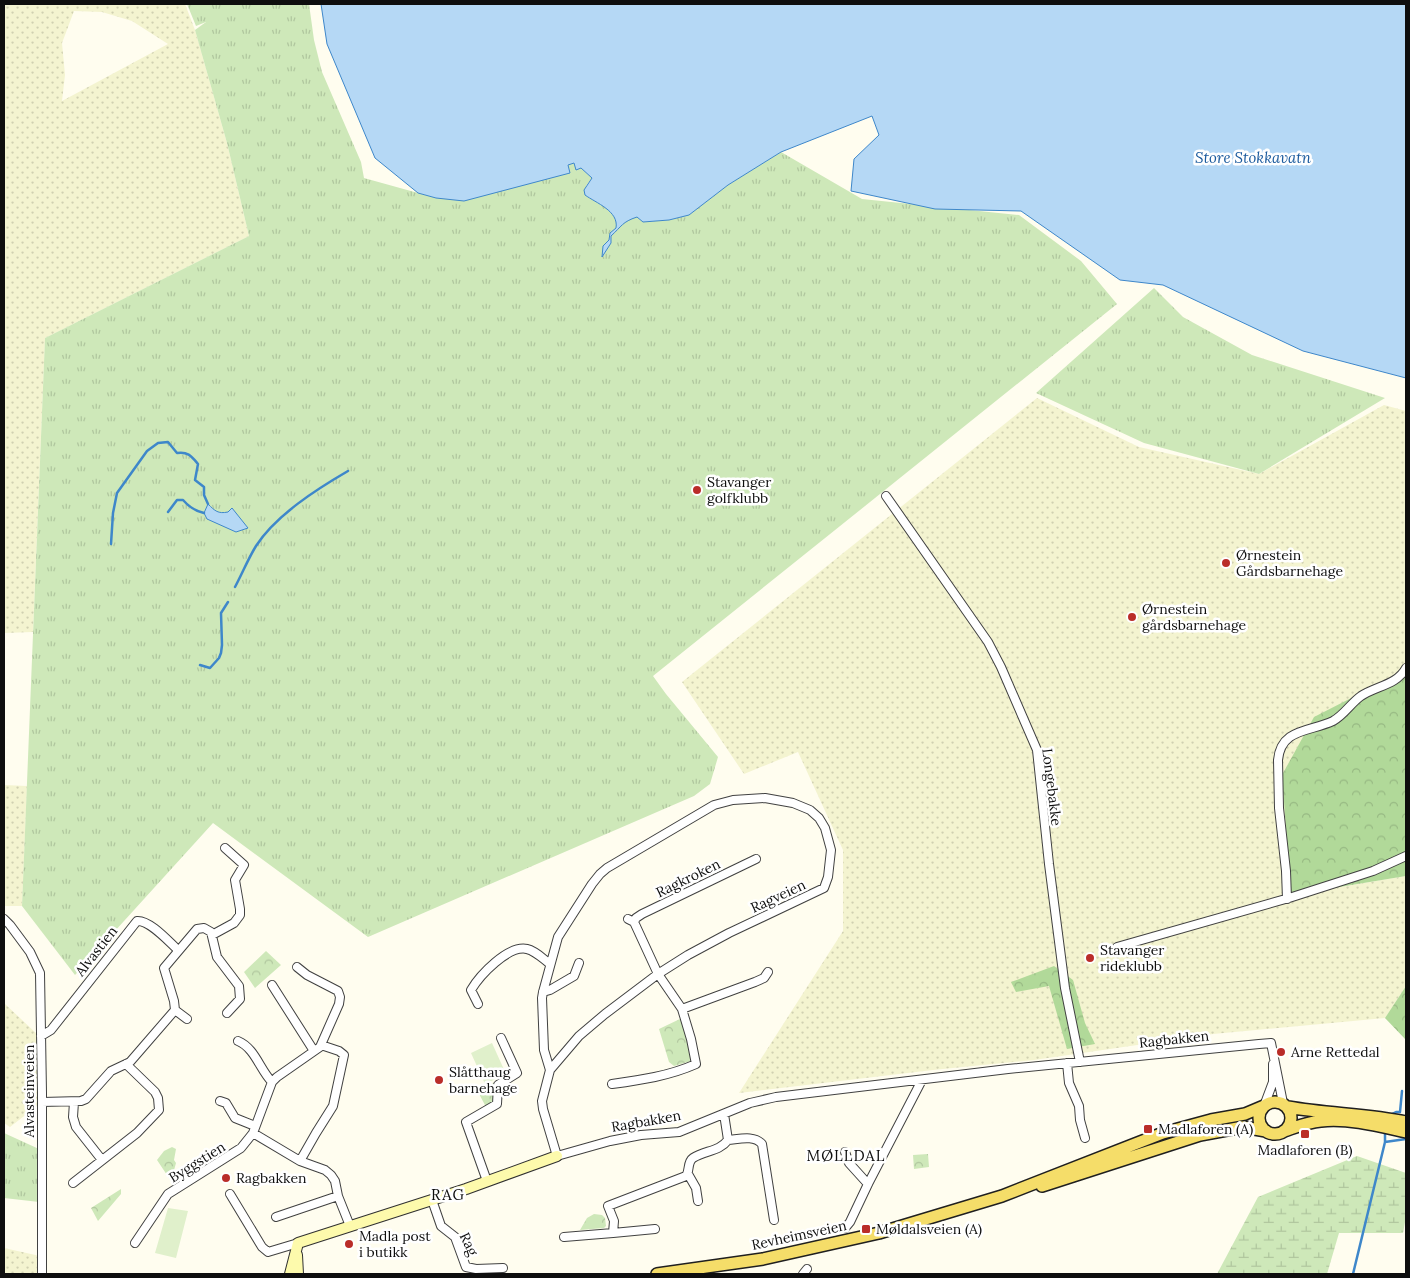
<svg xmlns="http://www.w3.org/2000/svg" width="1410" height="1278" font-family="Lora,serif">
<defs>
<pattern id="farmland-dots" width="8" height="8" patternUnits="userSpaceOnUse" patternTransform="scale(1.25)"><rect width="8" height="8" fill="#f4f4d0"/><path d="M2 2h.1M6 6h.1" fill="none" stroke="#d0d0b1" stroke-width="1.8" stroke-linecap="round"/></pattern>
<pattern id="grass-tufts" width="24" height="20" patternUnits="userSpaceOnUse" patternTransform="scale(1.25)"><rect width="24" height="20" fill="#cee8b9"/><path d="M3 7l-1-3M5 7V3M7 7l1-3M15 17l-1-3M17 17v-4M19 17l1-3" fill="none" stroke="#b0c69e"/></pattern>
<pattern id="forest-crowns" width="20" height="18" patternUnits="userSpaceOnUse" patternTransform="scale(1.25)"><rect width="20" height="18" fill="#b1d999"/><path d="M2 6a3 3 0 1 1 6 0M12 15a3 3 0 1 1 6 0" fill="none" stroke="#97b983"/></pattern>
<pattern id="wetland-marsh" width="20" height="14" patternUnits="userSpaceOnUse" patternTransform="scale(1.25)"><rect width="20" height="14" fill="#cee8b9"/><path d="M1 5h8M5 5V1M11 12h8M15 12V8" fill="none" stroke="#b0c69e"/></pattern>
<pattern id="park-crowns" width="20" height="18" patternUnits="userSpaceOnUse" patternTransform="scale(1.25)"><rect width="20" height="18" fill="#cee8b9"/><path d="M2 6a3 3 0 1 1 6 0M12 15a3 3 0 1 1 6 0" fill="none" stroke="#b0c69e"/></pattern>
</defs>
<rect width="100%" height="100%" fill="#fffdef"/>
<!-- farmland -->
<path fill="url(#farmland-dots)" fill-rule="evenodd" d="M 4,4 L 185,4 L 195,30 L 227,143 L 249,236 L 45,338 L 33,632 L 4,633 ZM 74,11 L 102,12 L 132,21 L 168,44 L 62,101 L 65,75 L 62,43 Z
M 1037,398 L 1139,447 L 1259,474 L 1384,405 L 1406,411 L 1406,670 L 1291,895 L 1406,876 L 1406,986 L 1385,1018 L 1213,1034 L 1034,1060 L 933,1070 L 739,1093 L 843,931 L 843,850 L 798,752 L 744,774 L 682,682 Z
M 4,785 L 27,786 L 22,906 L 4,906 Z
M 4,1003 L 38,1035 L 37,1106 L 10,1127 L 4,1123 Z
M 4,1248 L 40,1256 L 39,1274 L 4,1274 Z"/>
<!-- grass -->
<path fill="url(#grass-tufts)" d="M 187,4 L 309,4 L 314,40 L 322,72 L 361,162 L 364,178 L 436,198 L 570,173 L 568,164 L 575,163 L 592,178 L 586,186 L 588,197 C 594,200 601,203 606,208 C 620,221 617,224 637,216 L 643,222 L 669,220 L 689,215 L 728,185 L 781,152 L 862,199 L 1019,215 L 1081,261 L 1117,304 L 653,676 L 666,694 L 718,757 L 710,784 L 694,796 L 368,937 L 213,823 L 75,975 L 22,906 L 45,338 L 249,236 L 227,143 L 195,30 L 206,22 L 196,26 Z
M 1154,288 L 1183,317 L 1252,355 L 1385,398 L 1259,474 L 1144,443 L 1036,393 Z
M 4,1133 L 39,1149 L 39,1202 L 4,1198 Z"/>
<!-- forest -->
<path fill="url(#forest-crowns)" d="M 1406,670 L 1406,876 L 1291,895 L 1282,775 L 1314,717 Z
M 1054,966 L 1073,980 L 1085,1023 L 1095,1044 L 1067,1049 L 1049,986 L 1016,992 L 1011,982 Z
M 1406,986 L 1406,1040 L 1385,1018 Z"/>
<!-- wetland -->
<path fill="url(#wetland-marsh)" d="M 1357,1156 L 1406,1173 L 1406,1217 L 1403,1233 L 1339,1233 L 1327,1274 L 1217,1274 L 1258,1197 Z"/>
<!-- park -->
<path fill="url(#park-crowns)" d="M 266,951 L 281,965 L 255,988 L 244,972 Z
M 682,1018 L 694,1058 L 691,1061 L 674,1066 L 669,1062 L 659,1029 Z
M 494,1083 L 494,1102 L 486,1107 L 477,1090 Z
M 172,1147 L 176,1149 L 174,1160 L 176,1163 L 171,1181 L 157,1160 L 164,1151 Z
M 928,1154 L 929,1167 L 914,1169 L 913,1155 Z
M 121,1189 L 121,1194 L 98,1221 L 91,1208 Z
M 594,1214 L 602,1215 L 605,1218 L 606,1226 L 604,1228 L 580,1230 L 587,1218 Z"/>
<!-- pitch -->
<path fill="#e0f0cb" d="M 492,1043 L 506,1074 L 485,1084 L 471,1053 Z
M 168,1208 L 188,1211 L 176,1258 L 155,1253 Z"/>
<!-- water -->
<path fill="#b5d8f5" stroke="#3e87ca" d="M 321,4 L 1406,4 L 1406,378 L 1303,351 L 1163,285 L 1120,280 L 1021,211 L 935,209 L 851,191 L 854,159 L 879,135 L 872,116 L 781,152 L 728,185 L 689,215 L 669,220 L 643,222 L 637,217 C 622,222 622,226 611,236 L 611,243 L 602,257 L 603,246 L 609,240 L 610,233 L 616,228 C 619,211 596,203 585,195 L 584,190 L 592,178 L 581,168 L 576,170 L 574,163 L 568,165 L 570,173 L 464,201 L 436,198 L 418,193 L 375,158 L 327,44 Z
M 208,504 C 215,511 218,514 228,512 L 232,508 L 248,528 L 236,532 L 207,519 L 204,513 Z"/>
<g fill="none" stroke-linecap="round" stroke-linejoin="round">
<!-- stream -->
<path stroke="#3e87ca" stroke-width="2.5" d="M 168,512 L 177,500 L 183,500 C 189,507 195,511 204,513
M 111,544 L 113,513 L 117,493 L 147,451 L 158,443 L 168,442 L 177,453 C 188,451 192,457 198,464 L 195,480 L 204,487 L 204,495 L 208,504
M 235,587 C 242,574 248,559 256,546 C 276,515 317,489 348,471
M 200,665 L 210,668 L 219,658 L 221,653 L 222,645 L 221,613 L 228,602
M 1400,1112 L 1402,1091
M 1390,1115 L 1396,1112 L 1400,1112
M 1385,1142 L 1406,1139
M 1353,1274 L 1385,1142 L 1385,1130"/>
<defs>
<path id="street" d="M 886,496 L 988,642 L 1001,667 L 1037,750 L 1049,864 L 1065,988 L 1080,1062
M 1287,899 L 1286,871 L 1279,808 L 1278,760 C 1281,728 1310,732 1333,721 C 1344,715 1351,703 1361,696 C 1376,686 1397,685 1406,668
M 4,919 L 10,925 L 30,952 L 40,973 L 42,1093 L 42,1274
M 628,919 L 634,922 L 636,918 L 642,914 L 756,859
M 634,922 L 658,974 L 682,1009
M 212,935 L 234,923 L 240,915 L 240,909 L 235,880 L 244,865 L 225,848
M 1117,947 L 1289,898 L 1373,871 L 1406,856
M 272,985 L 314,1051
M 543,992 L 550,990 L 574,976 L 579,963
M 478,1004 L 471,990 C 480,975 508,945 527,949 C 536,951 543,959 550,964
M 175,1010 L 187,1019
M 41,1036 L 51,1030 L 137,921 C 150,920 169,942 178,950
M 238,1041 C 255,1048 260,1070 272,1082
M 1067,1063 L 1069,1083 L 1079,1106 L 1080,1120 L 1085,1138
M 550,1070 L 579,1036 L 605,1014 L 658,974 L 688,955 L 729,933 L 824,888 L 828,877 L 831,850 L 825,828 L 819,818 L 810,810 L 793,803 L 765,798 L 733,800 L 714,805 L 607,868 L 600,874 L 592,884 L 558,937 L 543,992 L 542,998 L 544,1050 L 550,1070 L 542,1101 L 543,1109 L 557,1156 L 610,1141 L 641,1135 L 679,1132 L 750,1103 L 776,1097 L 1008,1069 L 1259,1044 L 1271,1043 L 1283,1103
M 612,1084 C 641,1080 669,1076 696,1064 L 691,1039 L 682,1009 L 755,982 L 764,978 L 768,972
M 220,1101 L 226,1103 L 235,1118 L 255,1126
M 42,1102 L 81,1101 L 86,1099 L 111,1071 L 130,1062 L 175,1010 L 174,1001 L 164,968 L 197,929 L 204,928 L 211,932 L 217,957 L 239,986 L 240,999 L 227,1013
M 74,1102 L 73,1117 L 76,1127 L 102,1160
M 1264,1106 L 1273,1082 L 1273,1064
M 253,1133 L 300,1161 L 325,1170 L 331,1175 L 335,1181 L 338,1196 L 350,1226
M 728,1140 C 740,1139 754,1135 762,1144 L 774,1220
M 845,1152 L 849,1163 L 868,1184
M 300,1161 L 316,1133 L 333,1106 L 344,1055 L 339,1051 L 321,1045
M 688,1174 L 696,1188 L 698,1201
M 487,1181 L 466,1122 L 497,1104 L 498,1085 L 517,1073 L 501,1038
M 73,1183 L 137,1133 L 159,1110 L 158,1098 L 155,1092 L 126,1064
M 230,1194 L 262,1247 L 268,1252 L 298,1243
M 432,1200 L 441,1226 L 455,1237 L 466,1267 L 476,1269 L 503,1268
M 276,1217 L 338,1196
M 845,1228 L 850,1222 L 868,1184 L 922,1080
M 613,1233 L 655,1229
M 564,1237 L 613,1233 L 614,1221 L 608,1206 L 686,1176 C 690,1171 687,1162 693,1158 C 705,1150 719,1152 728,1140 L 724,1114
M 135,1243 L 168,1194 L 241,1148 L 253,1133 L 272,1082 L 277,1077 L 320,1047 L 339,1004 L 340,997 L 338,991 L 307,975 L 297,967
M 803,1274 L 807,1269"/>
<path id="secondary" d="M 297,1255 L 298,1274
M 290,1274 L 298,1243 L 466,1189 L 557,1156"/>
<path id="primary" d="M1259 1118a16 16 0 1 1 32 0a16 16 0 1 1-32 0Z
M 1288,1107 C 1327,1114 1367,1114 1406,1122
M 1284,1131 C 1296,1127 1308,1122 1321,1121 C 1349,1118 1379,1126 1406,1132
M 1042,1186 L 1200,1135 L 1243,1127 L 1266,1131
M 657,1274 L 763,1259 L 879,1233 L 1002,1196 L 1163,1133 L 1211,1120 L 1245,1114 L 1264,1106"/>
</defs>
<!-- street casing -->
<use href="#street" stroke="#414141" stroke-width="10"/>
<!-- secondary casing -->
<use href="#secondary" stroke="#303030" stroke-width="12"/>
<!-- primary casing -->
<use href="#primary" stroke="#1f1f1f" stroke-width="14"/>
<!-- street -->
<use href="#street" stroke="#fff" stroke-width="8"/>
<!-- secondary -->
<use href="#secondary" stroke="#fdfaac" stroke-width="10"/>
<!-- primary -->
<use href="#primary" stroke="#f5dd69" stroke-width="11"/>
</g>
<!-- markers -->
<g fill="#ba2d29" stroke="#fff" stroke-width="2">
<circle cx="697" cy="490" r="5"/>
<circle cx="1226" cy="563" r="5"/>
<circle cx="1132" cy="617" r="5"/>
<circle cx="1090" cy="958" r="5"/>
<circle cx="1281" cy="1052" r="5"/>
<circle cx="439" cy="1080" r="5"/>
<rect x="1143" y="1124" width="10" height="10" rx="2.5"/>
<rect x="1300" y="1129" width="10" height="10" rx="2.5"/>
<circle cx="226" cy="1178" r="5"/>
<rect x="861" y="1224" width="10" height="10" rx="2.5"/>
<circle cx="349" cy="1244" r="5"/>
</g>
<g text-anchor="middle" stroke-width="5" stroke-linejoin="round" paint-order="stroke">
<!-- poi labels -->
<g font-size="14" fill="#0e0e0e" stroke="#fff" text-anchor="start">
<text x="707" y="487">Stavanger<tspan x="707" dy="16">golfklubb</tspan></text>
<text x="1236" y="560">Ørnestein<tspan x="1236" dy="16">Gårdsbarnehage</tspan></text>
<text x="1142" y="614">Ørnestein<tspan x="1142" dy="16">gårdsbarnehage</tspan></text>
<text x="1100" y="955">Stavanger<tspan x="1100" dy="16">rideklubb</tspan></text>
<text x="1291" y="1057">Arne Rettedal</text>
<text x="449" y="1077">Slåtthaug<tspan x="449" dy="16">barnehage</tspan></text>
<text x="1158" y="1134">Madlaforen (A)</text>
<text x="1305" y="1155" text-anchor="middle">Madlaforen (B)</text>
<text x="236" y="1183">Ragbakken</text>
<text x="876" y="1234">Møldalsveien (A)</text>
<text x="359" y="1241">Madla post<tspan x="359" dy="16">i butikk</tspan></text>
</g>
<!-- street labels -->
<g font-size="14" fill="#0e0e0e" stroke="#fff">
<text transform="translate(1052 787) rotate(83)" y="5">Longebakke</text>
<text transform="translate(688 878) rotate(-26)" y="5">Ragkroken</text>
<text transform="translate(778 896) rotate(-25)" y="5">Ragveien</text>
<text transform="translate(96 951) rotate(-52)" y="5">Alvastien</text>
<text transform="translate(1174 1039) rotate(-6)" y="5">Ragbakken</text>
<text transform="translate(29 1091) rotate(-90)" y="5">Alvasteinveien</text>
<text transform="translate(646 1121) rotate(-10)" y="5">Ragbakken</text>
<text transform="translate(197 1162) rotate(-32)" y="5">Byggstien</text>
<text transform="translate(799 1235) rotate(-12)" y="5">Revheimsveien</text>
<text transform="translate(469 1244) rotate(64)" y="5">Rag</text>
</g>
<!-- water labels -->
<g font-size="15" font-style="italic" fill="#1a5a9d" stroke="#fff">
<text x="1253" y="163">Store Stokkavatn</text>
</g>
<!-- neighbourhood labels -->
<g font-size="15" letter-spacing="1" fill="#0e0e0e" stroke="#fff">
<text x="846" y="1161">MØLLDAL</text>
<text x="448" y="1200">RAG</text>
</g>
</g>
<!-- border -->
<rect width="1410" height="1278" fill="none" stroke="#0e0e0e" stroke-width="10"/>
</svg>
